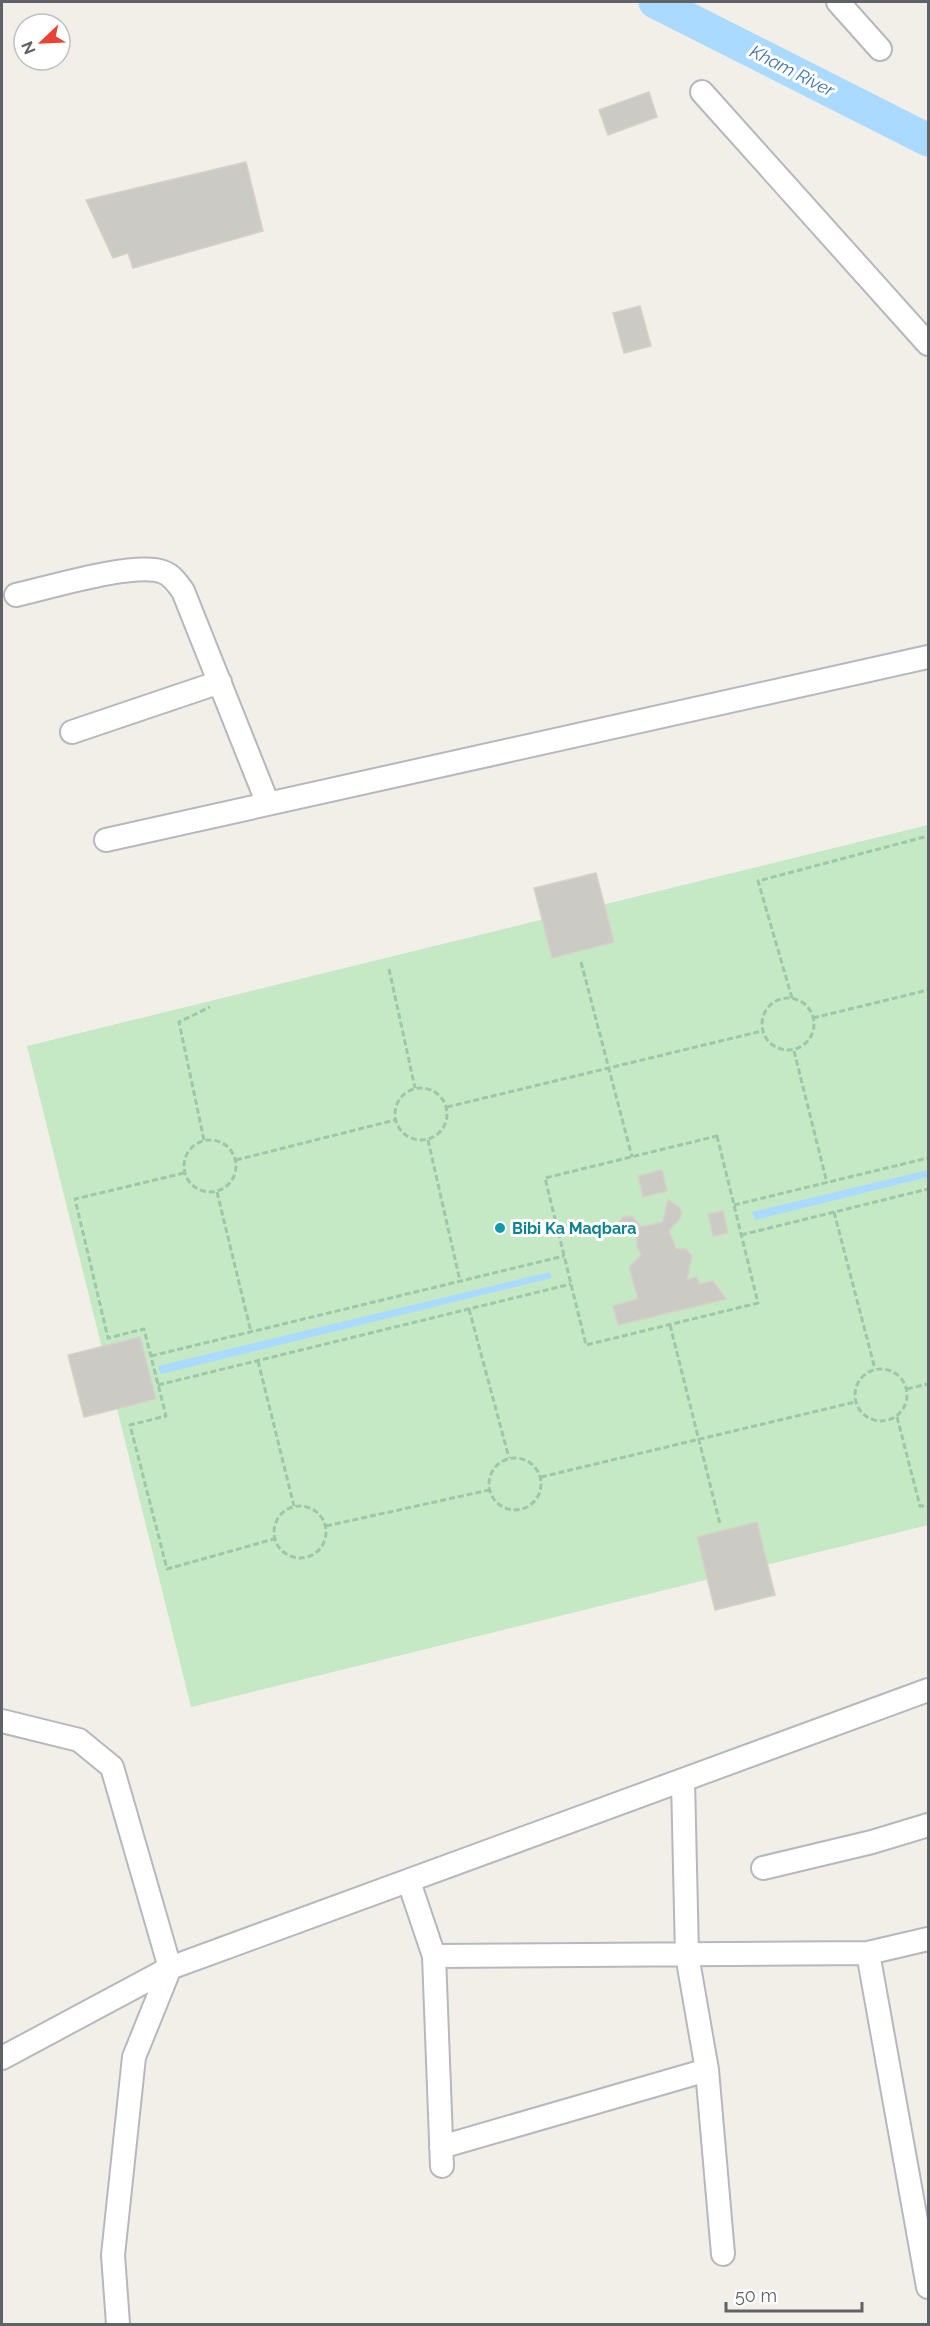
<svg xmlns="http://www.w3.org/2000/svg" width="930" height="2326" font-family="Raleway,sans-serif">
<rect width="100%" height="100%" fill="#f1efe8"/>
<!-- green -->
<path fill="#c5e8c5" d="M 928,825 L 928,1525 L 191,1707 L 27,1046 Z"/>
<!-- water -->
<path fill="#aadaff" d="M 928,1170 L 928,1177 L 755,1220 L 752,1212 Z
M 550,1272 L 552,1278 L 161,1374 L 158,1366 Z"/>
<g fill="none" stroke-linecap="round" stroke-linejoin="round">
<!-- river -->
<path stroke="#aadaff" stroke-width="33" d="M 655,2 L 928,140"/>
</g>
<!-- building -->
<path fill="#cccac5" stroke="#d6d1c6" stroke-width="1.5" d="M 649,92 L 657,117 L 608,135 L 599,110 Z
M 246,162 L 263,231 L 133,268 L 128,253 L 113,258 L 86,200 Z
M 640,306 L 651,346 L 624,353 L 613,313 Z
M 596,873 L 614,942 L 552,958 L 534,888 Z
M 662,1170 L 667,1191 L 643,1197 L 638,1176 Z
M 668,1200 L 679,1207 L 682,1213 L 679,1220 L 669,1230 L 676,1249 L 686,1249 L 692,1256 L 687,1280 L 697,1277 L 699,1284 L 713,1281 L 726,1299 L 618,1325 L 613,1306 L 638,1299 L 629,1267 L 641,1255 L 637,1246 L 637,1237 L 622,1232 L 619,1227 L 620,1221 L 623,1217 L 632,1216 L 641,1227 L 663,1222 Z
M 723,1211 L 728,1233 L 713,1236 L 708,1214 Z
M 140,1337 L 156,1399 L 84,1417 L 68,1355 Z
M 757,1522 L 775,1595 L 715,1610 L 697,1537 Z"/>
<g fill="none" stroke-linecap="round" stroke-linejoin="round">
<defs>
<path id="minor" d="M 838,2 L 880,49
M 702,92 L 928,344
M 16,595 C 48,588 135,561 163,572 C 172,575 177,583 183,591 L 268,804
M 72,732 L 220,682
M 106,840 L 928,657
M 2,1721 L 79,1740 L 112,1767 L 170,1968 L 134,2057 L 113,2255 L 118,2324
M 683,1780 L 687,1955 L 707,2070 L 723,2254
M 763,1868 L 872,1842 L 928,1825
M 409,1882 L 434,1956 L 868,1953 L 928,1939
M 868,1953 L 928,2287
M 434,1956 L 442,2166
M 2,2058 L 170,1968 L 928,1690
M 441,2147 L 707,2070"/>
</defs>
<!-- minor casing -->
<use href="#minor" stroke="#b5b8bc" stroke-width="26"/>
<!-- path -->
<path stroke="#9cc7a9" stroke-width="3" stroke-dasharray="6 3" stroke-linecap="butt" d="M 581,962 L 632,1157
M 389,969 L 415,1088
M762 1024a26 26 0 1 1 52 0a26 26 0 1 1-52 0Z
M 792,998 L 758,881 L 928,836
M 813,1018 L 928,990
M 794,1051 L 827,1183
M395 1114a26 26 0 1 1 52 0a26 26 0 1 1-52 0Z
M 447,1107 L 762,1031
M 717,1136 L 758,1303 L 586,1345 L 545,1178 Z
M184 1166a26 26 0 1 1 52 0a26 26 0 1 1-52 0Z
M 204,1140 L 179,1022 L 210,1007
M 428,1140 L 460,1281
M 236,1160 L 395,1120
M 184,1173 L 75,1199 L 108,1338 L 144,1329 L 166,1416 L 130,1425 L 167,1569 L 274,1539
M 217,1192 L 251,1332
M 734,1205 L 928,1158
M 834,1212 L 875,1369
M 741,1235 L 928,1189
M 469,1309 L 509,1458
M 670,1325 L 720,1524
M 151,1356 L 564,1256
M 258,1361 L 294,1506
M855 1395a26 26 0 1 1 52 0a26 26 0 1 1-52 0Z
M 158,1385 L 571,1284
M 907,1389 L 928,1384
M 897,1417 L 920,1506 L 928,1506
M489 1484a26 26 0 1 1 52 0a26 26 0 1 1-52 0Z
M 541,1477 L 855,1402
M274 1532a26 26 0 1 1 52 0a26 26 0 1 1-52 0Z
M 326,1526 L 489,1490"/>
<!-- minor -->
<use href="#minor" stroke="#fff" stroke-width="22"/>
</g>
<!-- markers -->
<circle fill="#0f9aa8" stroke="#fff" stroke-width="2" cx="500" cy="1228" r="6"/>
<g text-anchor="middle" stroke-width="6" stroke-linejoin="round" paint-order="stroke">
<!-- culture labels -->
<g font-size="16" font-weight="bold" fill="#0d838f" stroke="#fff" text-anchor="start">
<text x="512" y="1234">Bibi Ka Maqbara</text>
</g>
<!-- water labels -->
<g font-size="18" font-style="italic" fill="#4174aa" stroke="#fff">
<text transform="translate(792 71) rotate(27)" y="6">Kham River</text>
</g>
</g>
<!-- border -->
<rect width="930" height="2326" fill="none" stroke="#5f6368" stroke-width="6"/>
<!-- north arrow -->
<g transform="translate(42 42) rotate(247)"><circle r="28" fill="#ffffff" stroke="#bfc1c3" stroke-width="1.5"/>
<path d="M0-4.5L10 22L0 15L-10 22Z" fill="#ea4335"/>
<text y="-9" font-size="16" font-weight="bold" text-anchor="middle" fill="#5f6368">N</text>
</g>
<!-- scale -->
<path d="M726 2302v9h136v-9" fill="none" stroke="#5f6368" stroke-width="3"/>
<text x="735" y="2302" font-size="18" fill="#5f6368" stroke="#ffffff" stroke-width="4.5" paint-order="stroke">50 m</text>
</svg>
